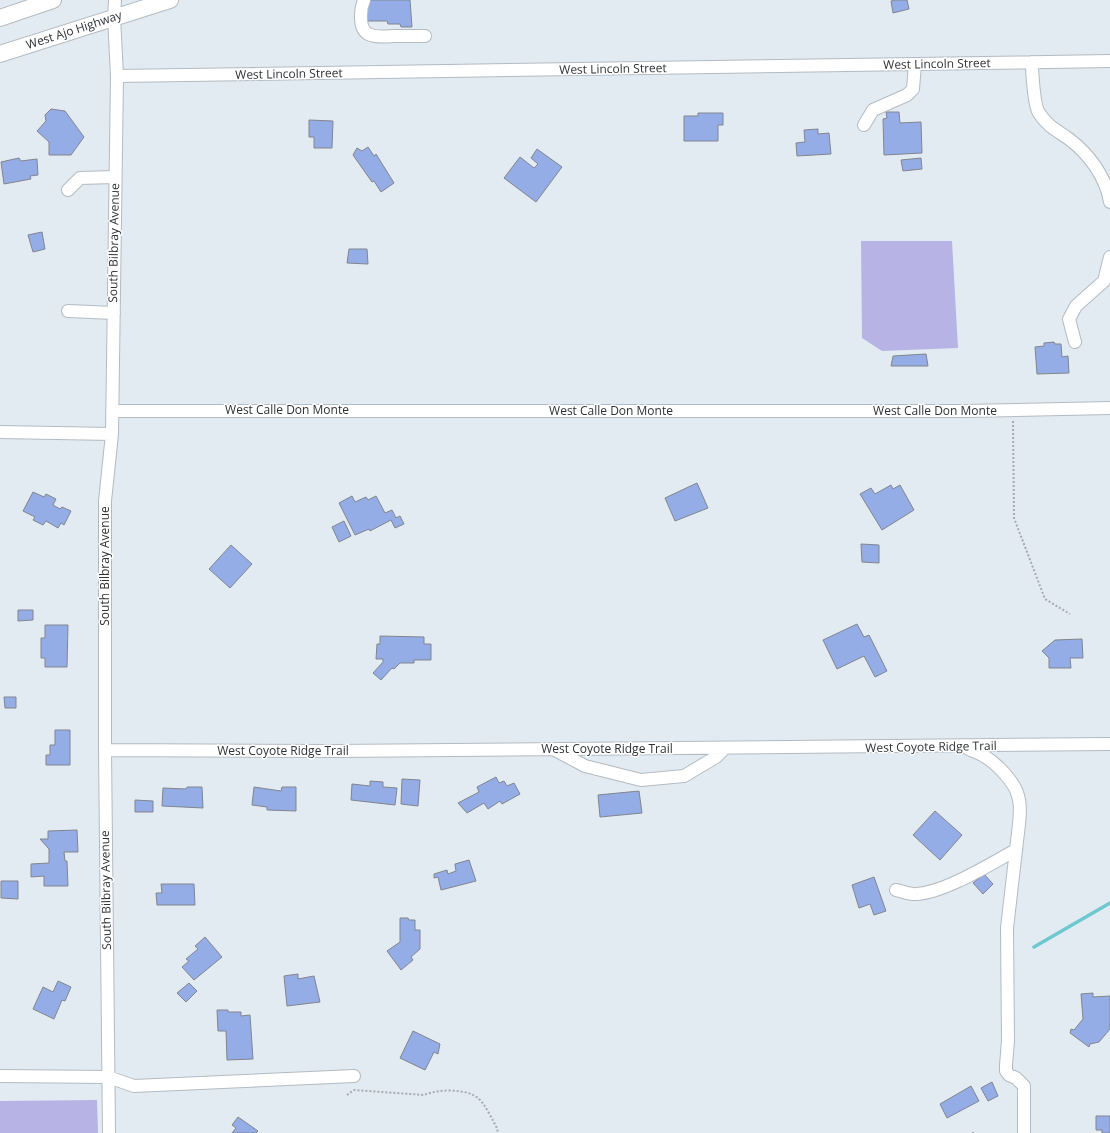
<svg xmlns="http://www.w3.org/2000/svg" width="1110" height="1133" font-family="'Open Sans',sans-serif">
<rect width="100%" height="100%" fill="#e3ebf2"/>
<!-- green -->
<path fill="#b7b3e5" d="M 861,241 L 952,241 L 958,348 L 882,351 L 862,338 Z
M 97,1100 L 98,1133 L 0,1133 L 0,1101 Z"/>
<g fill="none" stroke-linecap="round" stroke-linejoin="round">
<!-- stream -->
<path stroke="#6dc8cf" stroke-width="3.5" d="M 1034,947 L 1110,903"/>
</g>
<!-- building -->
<path fill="#95ade6" stroke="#81858d" d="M 365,0 L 410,0 L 412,27 L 401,27 L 400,24 L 388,24 L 387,21 L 366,21 Z
M 895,0 L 907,0 L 909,9 L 893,13 L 891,1 Z
M 51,109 L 65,111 L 84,137 L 71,155 L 49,155 L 49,142 L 37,131 L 46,121 L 45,115 Z
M 886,112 L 899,112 L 900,123 L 921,122 L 922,153 L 884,155 L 883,119 L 887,118 Z
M 698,113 L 723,113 L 723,125 L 718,125 L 718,141 L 684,141 L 684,116 L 698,116 Z
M 309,120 L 333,121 L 332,148 L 314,148 L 314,137 L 309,137 Z
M 818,129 L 818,134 L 829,133 L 831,154 L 797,156 L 796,143 L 805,142 L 804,130 Z
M 368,147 L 374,156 L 376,154 L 394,183 L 381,192 L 374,181 L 372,182 L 353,155 L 357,148 L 362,151 Z
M 537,149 L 562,167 L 536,202 L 504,178 L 520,157 L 534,168 L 538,164 L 531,158 Z
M 19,158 L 21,161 L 37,159 L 38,175 L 30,176 L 31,179 L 4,184 L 1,162 Z
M 921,158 L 922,169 L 903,171 L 901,160 Z
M 42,232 L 45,249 L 33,252 L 28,235 Z
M 349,249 L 367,249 L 368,264 L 347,263 Z
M 1054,342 L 1055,344 L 1061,344 L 1062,357 L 1068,356 L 1069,373 L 1037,374 L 1035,347 L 1044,346 L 1044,343 Z
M 926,354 L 928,366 L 891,366 L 893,356 Z
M 697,483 L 708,508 L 675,521 L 665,498 Z
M 891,485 L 893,489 L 900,485 L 914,510 L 882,530 L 860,494 L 871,488 L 875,494 Z
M 33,492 L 44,497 L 46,494 L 56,499 L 53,505 L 60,509 L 62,507 L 71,511 L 64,525 L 61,523 L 58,528 L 46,521 L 43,525 L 33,520 L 35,517 L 23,511 Z
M 352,496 L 355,502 L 366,497 L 368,500 L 376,496 L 385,513 L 392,510 L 396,518 L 400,516 L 404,524 L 395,528 L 391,520 L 370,531 L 369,529 L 355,535 L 339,503 Z
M 344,521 L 351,536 L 339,542 L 332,527 Z
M 861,544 L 879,545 L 879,563 L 862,562 Z
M 231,545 L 252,564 L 230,588 L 209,569 Z
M 18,610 L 33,610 L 33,620 L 18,621 Z
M 857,624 L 864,637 L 869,635 L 887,671 L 875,677 L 864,656 L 837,669 L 823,640 Z
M 45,625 L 68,625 L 67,667 L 45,667 L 45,658 L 41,658 L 41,638 L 45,638 Z
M 380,636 L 424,637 L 424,644 L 431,644 L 431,660 L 414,660 L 414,663 L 400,663 L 394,669 L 392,668 L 381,680 L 373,673 L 383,662 L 383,659 L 376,659 L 377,644 L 380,644 Z
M 1082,639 L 1083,658 L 1070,658 L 1071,668 L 1049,668 L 1049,658 L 1042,651 L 1055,640 Z
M 4,697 L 16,697 L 16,708 L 5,708 Z
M 55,730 L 70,730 L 70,765 L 46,765 L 46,755 L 50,755 L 50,745 L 55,745 Z
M 496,777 L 499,783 L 504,781 L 507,786 L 514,783 L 520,794 L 502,804 L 500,801 L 488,809 L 484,803 L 467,813 L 458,803 L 479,792 L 477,787 Z
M 402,779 L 420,780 L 418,806 L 401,804 Z
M 370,781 L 383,782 L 383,787 L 397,788 L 395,805 L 351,800 L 352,784 L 370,786 Z
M 187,787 L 202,787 L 203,808 L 162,806 L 163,788 L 186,789 Z
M 254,787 L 281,791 L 282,787 L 296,787 L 296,811 L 267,810 L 267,807 L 252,805 Z
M 639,791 L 642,813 L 600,817 L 598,795 Z
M 135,800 L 153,801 L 153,812 L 135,812 Z
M 935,811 L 962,835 L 940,860 L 913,835 Z
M 77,830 L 78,852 L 64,852 L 65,861 L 67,861 L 68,886 L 44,886 L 44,876 L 31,877 L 31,864 L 49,863 L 49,849 L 40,839 L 48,839 L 48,831 Z
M 469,860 L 476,881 L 441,890 L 438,877 L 434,878 L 434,874 L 447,870 L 448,874 L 456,871 L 455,864 Z
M 984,874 L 993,884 L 983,894 L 973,883 Z
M 874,877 L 886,911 L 874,915 L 870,904 L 859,908 L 852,885 Z
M 1,881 L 18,881 L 18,899 L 1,898 Z
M 161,884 L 194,884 L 195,905 L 157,905 L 156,893 L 162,893 Z
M 400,918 L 408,918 L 409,920 L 415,920 L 415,930 L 420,930 L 420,949 L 411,957 L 413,960 L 401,970 L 387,951 L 400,942 Z
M 205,937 L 222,957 L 194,980 L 182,967 L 189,961 L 186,959 L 198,949 L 195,946 Z
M 298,974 L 298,979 L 314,976 L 320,1002 L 287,1006 L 284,976 Z
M 58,981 L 71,987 L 65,1001 L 62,1000 L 54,1019 L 33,1009 L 43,987 L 53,992 Z
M 189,983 L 197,991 L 186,1002 L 177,993 Z
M 1093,993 L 1093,997 L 1110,996 L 1110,1029 L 1099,1042 L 1090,1044 L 1089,1047 L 1070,1033 L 1071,1029 L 1074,1030 L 1083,1019 L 1081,994 Z
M 217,1010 L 228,1010 L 228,1012 L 241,1012 L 241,1016 L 250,1015 L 253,1059 L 227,1060 L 226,1031 L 218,1031 Z
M 413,1031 L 440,1044 L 438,1054 L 434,1052 L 425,1070 L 400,1058 Z
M 992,1082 L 998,1096 L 988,1101 L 981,1088 Z
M 971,1086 L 979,1101 L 947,1118 L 940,1104 Z
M 1096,1116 L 1110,1116 L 1110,1133 L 1102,1133 L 1102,1130 L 1096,1130 Z
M 238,1117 L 258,1131 L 256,1133 L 232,1133 L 236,1128 L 232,1125 Z"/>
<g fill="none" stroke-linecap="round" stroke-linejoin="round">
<defs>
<path id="minor" d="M 364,0 C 362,5 361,10 361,15 C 360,39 375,37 393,36 C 404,36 414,36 425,36
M 1032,62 C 1032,72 1034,106 1039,113 C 1047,126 1058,131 1069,139 C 1089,154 1106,177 1110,202
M 117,76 L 1110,61
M 864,125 L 873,110 L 907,95 L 913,89 L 915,64
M 68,190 L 80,178 L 115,177
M 68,311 L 114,313
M 1075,342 L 1069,319 L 1076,306 L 1104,281 L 1110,257
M 112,411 L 964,411 L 1110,408
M 0,432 L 112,434
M 967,748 C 972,751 979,753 984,756 C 996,763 1015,782 1018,796 C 1021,805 1020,815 1019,824 L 1007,928 L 1008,1041 L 1006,1065 L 1006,1071 L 1009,1075 L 1016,1078 L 1024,1086 L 1024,1133
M 105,750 L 335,751 L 1110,744
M 555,750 L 585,766 L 641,780 L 684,776 L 716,757 L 725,748
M 896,890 C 902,891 910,895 917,894 C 946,892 990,864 1016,850
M 0,1076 L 108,1077 L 134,1086 L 354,1076
M 109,1133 L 105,750 L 105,501 L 112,434 L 117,76 L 114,17 L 115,0"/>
<path id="major" d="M 0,18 L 53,0
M 0,54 L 170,0"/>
</defs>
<!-- minor casing -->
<use href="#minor" stroke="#b3bbc2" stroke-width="14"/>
<!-- major casing -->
<use href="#major" stroke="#b3bbc2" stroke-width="18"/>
<!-- path -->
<path stroke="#a4aab0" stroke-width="2" stroke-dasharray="2 2" stroke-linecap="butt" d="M 1013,421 L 1014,518 L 1045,599 L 1070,614
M 347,1095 L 354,1090 L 424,1095 C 437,1089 468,1088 479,1099 C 485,1104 493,1121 497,1128 L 498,1133
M 972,1133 L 976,1133"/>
<!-- minor -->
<use href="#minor" stroke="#fff" stroke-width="12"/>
<!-- major -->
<use href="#major" stroke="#fff" stroke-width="16"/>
</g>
<g text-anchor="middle" stroke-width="3" stroke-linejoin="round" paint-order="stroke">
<!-- street labels -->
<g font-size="12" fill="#2e3134" stroke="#fff">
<text transform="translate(74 30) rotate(-18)" y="4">West Ajo Highway</text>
<text transform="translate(937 64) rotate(-1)" y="4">West Lincoln Street</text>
<text transform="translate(613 69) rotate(-1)" y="4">West Lincoln Street</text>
<text transform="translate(289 74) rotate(-1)" y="4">West Lincoln Street</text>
<text transform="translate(114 243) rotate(-89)" y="4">South Bilbray Avenue</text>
<text x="287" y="414">West Calle Don Monte</text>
<text x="611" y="415">West Calle Don Monte</text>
<text x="935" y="415">West Calle Don Monte</text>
<text transform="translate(105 566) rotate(-90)" y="4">South Bilbray Avenue</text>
<text transform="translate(931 747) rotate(-1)" y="4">West Coyote Ridge Trail</text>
<text x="607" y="753">West Coyote Ridge Trail</text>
<text x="283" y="755">West Coyote Ridge Trail</text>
<text transform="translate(106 890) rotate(-91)" y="4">South Bilbray Avenue</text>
</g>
</g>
</svg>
